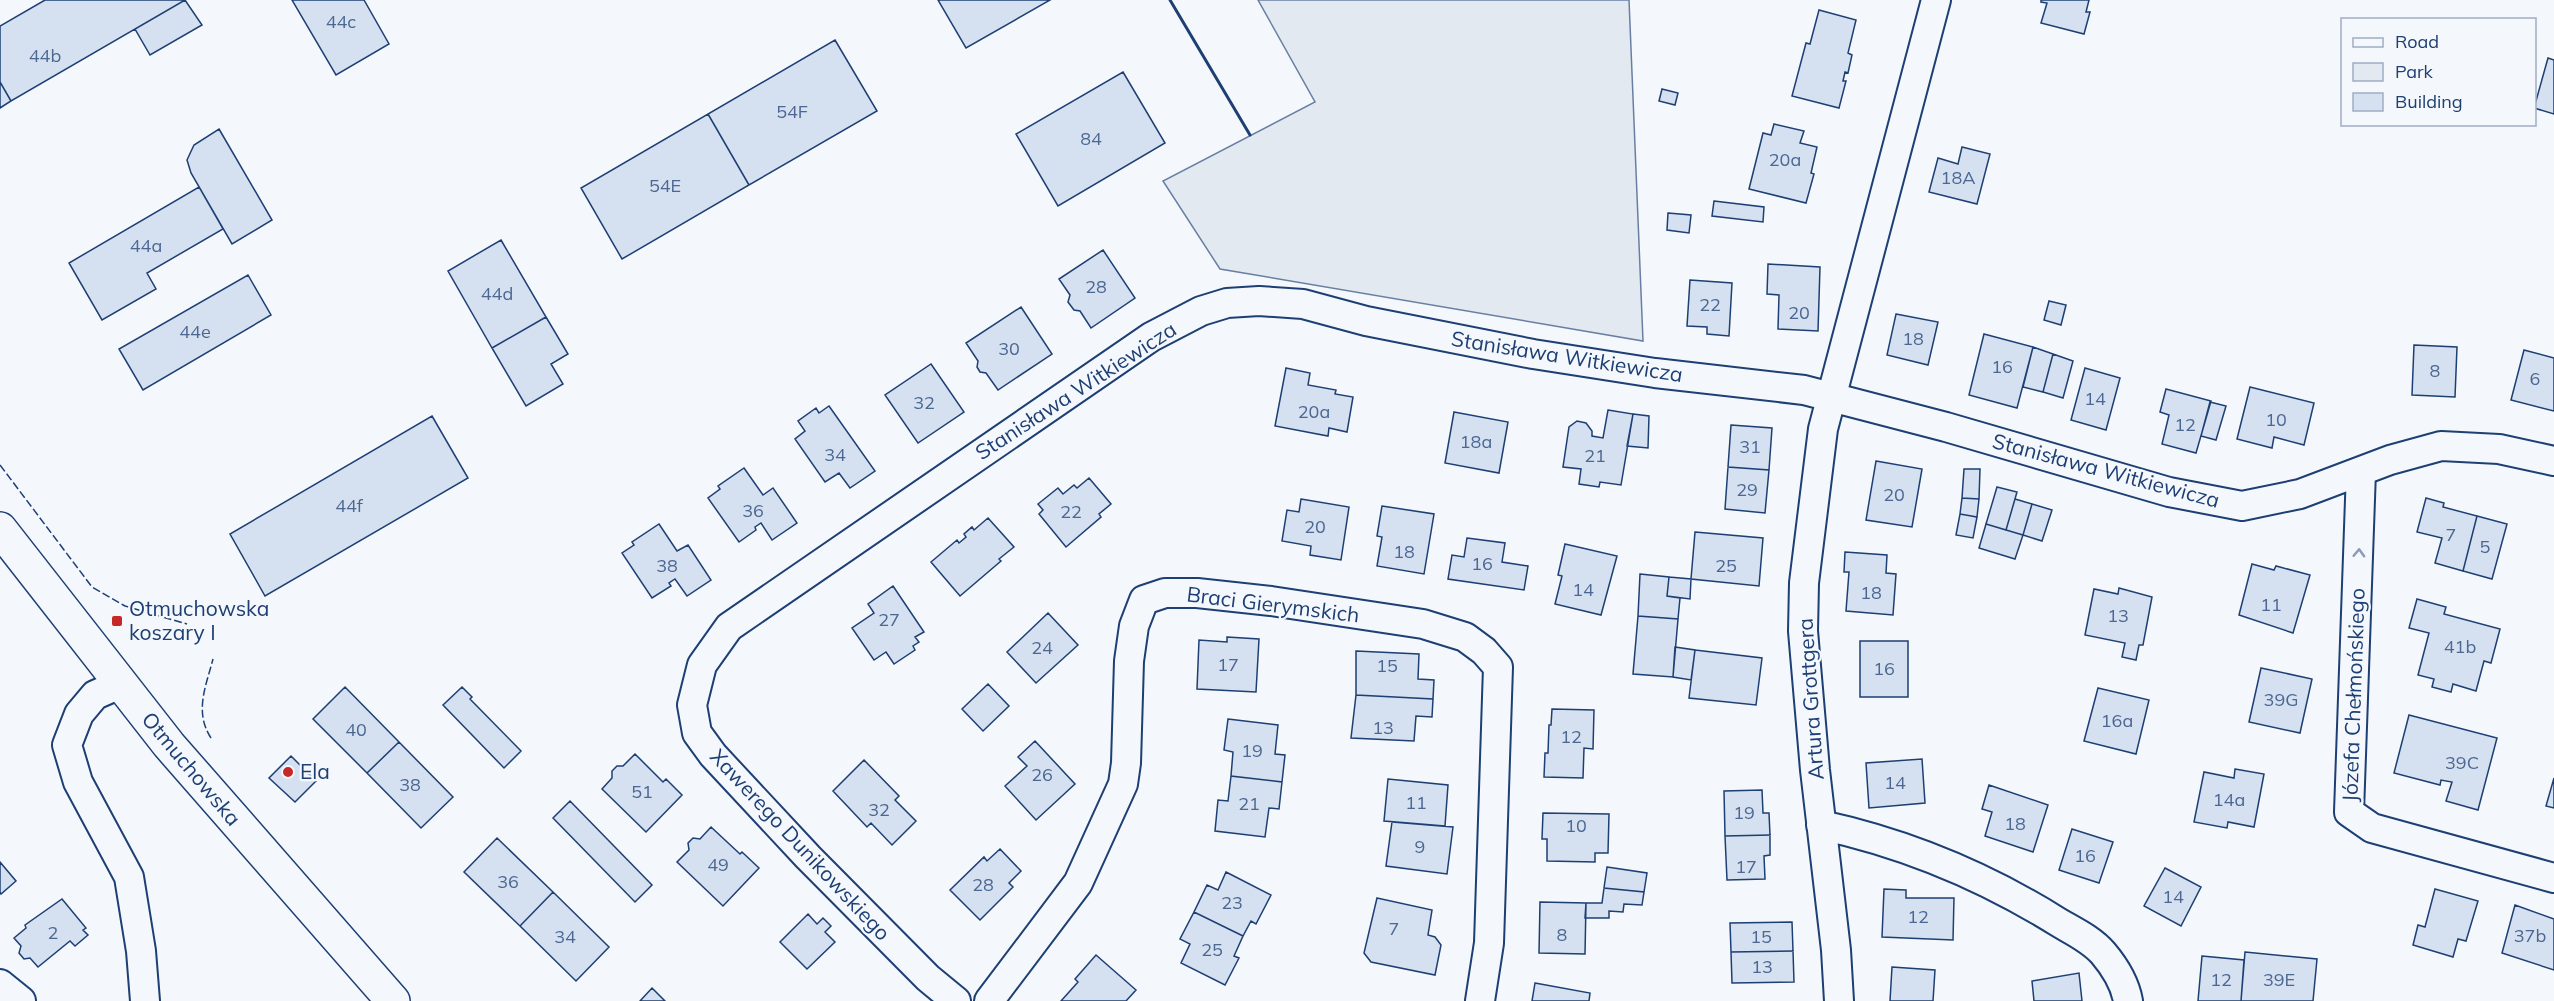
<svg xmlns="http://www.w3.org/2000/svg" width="2554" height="1001" font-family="Mulish,sans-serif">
<rect width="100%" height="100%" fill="#f4f7fb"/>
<!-- green -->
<path fill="#e3e9f0" stroke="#687fa3" stroke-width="1.5" d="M 1258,0 L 1629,0 L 1643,341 L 1220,269 L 1163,181 L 1315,102 Z"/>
<!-- building -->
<path fill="#d5e0f0" stroke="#1d3f73" stroke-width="1.5" d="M 45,0 L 185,0 L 11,101 L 0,82 L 0,26 Z
M 185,0 L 202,25 L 150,55 L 135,29 Z
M 292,0 L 364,0 L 389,44 L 336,75 Z
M 938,0 L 1050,0 L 966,48 Z
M 2041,0 L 2089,0 L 2086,12 L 2090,12 L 2084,34 L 2041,23 L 2047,3 L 2041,2 Z
M 1819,10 L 1856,20 L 1848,53 L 1852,55 L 1848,73 L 1845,72 L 1843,81 L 1846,81 L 1839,108 L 1792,96 L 1806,43 L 1810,44 Z
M 835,40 L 877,111 L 749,185 L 708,114 Z
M 2548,58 L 2554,60 L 2554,114 L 2534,108 Z
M 1123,72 L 1165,143 L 1058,206 L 1016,134 Z
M 0,82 L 11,101 L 0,108 Z
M 1662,89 L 1678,93 L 1675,105 L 1659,101 Z
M 708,114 L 749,185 L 622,259 L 581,188 Z
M 1774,124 L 1804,131 L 1800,143 L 1817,147 L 1811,173 L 1814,174 L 1806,203 L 1749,189 L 1763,133 L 1771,135 Z
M 219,129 L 272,220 L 232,244 L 191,173 L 187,160 L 194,145 Z
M 1962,147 L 1990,154 L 1977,204 L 1929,192 L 1938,158 L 1958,164 Z
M 199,187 L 223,229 L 147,273 L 156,289 L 102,320 L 69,263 Z
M 1714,201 L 1764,207 L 1763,222 L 1712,216 Z
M 1668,213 L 1691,215 L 1689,233 L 1667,230 Z
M 501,240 L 546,317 L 492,348 L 448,271 Z
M 1103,250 L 1135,298 L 1091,328 L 1080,311 L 1074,310 L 1068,302 L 1070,295 L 1059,279 Z
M 1768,264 L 1820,267 L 1818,331 L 1778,329 L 1779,295 L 1767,294 Z
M 248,275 L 271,315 L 143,390 L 119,349 Z
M 1690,280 L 1732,283 L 1729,336 L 1707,334 L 1707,327 L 1687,326 Z
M 2049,301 L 2066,305 L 2061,325 L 2044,320 Z
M 1021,307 L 1052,354 L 998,390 L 986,373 L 980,372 L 977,367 L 978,361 L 966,343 Z
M 1896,314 L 1938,322 L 1928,365 L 1887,355 Z
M 546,317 L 568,354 L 551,364 L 563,384 L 526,406 L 492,348 Z
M 1984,334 L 2033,347 L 2017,408 L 1969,395 Z
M 2414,345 L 2457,347 L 2455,397 L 2412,395 Z
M 2033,347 L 2053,354 L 2043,392 L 2023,387 Z
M 2524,350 L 2554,358 L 2554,411 L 2511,400 Z
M 2053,354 L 2073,361 L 2063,398 L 2043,392 Z
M 931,364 L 964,412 L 918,443 L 885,395 Z
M 1286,368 L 1310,373 L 1308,385 L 1336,390 L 1335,394 L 1353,397 L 1347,432 L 1329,428 L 1328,436 L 1275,426 Z
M 2085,368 L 2120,378 L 2106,430 L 2071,420 Z
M 2250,387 L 2314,403 L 2304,445 L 2274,437 L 2272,448 L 2237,439 Z
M 2166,389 L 2211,401 L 2196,453 L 2162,444 L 2169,415 L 2160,412 Z
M 2210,402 L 2226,406 L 2216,440 L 2201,436 Z
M 829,406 L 875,471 L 850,488 L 839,473 L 825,482 L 795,439 L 805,431 L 798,421 L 816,408 L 819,413 Z
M 1608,410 L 1633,414 L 1621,485 L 1600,482 L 1599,487 L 1579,484 L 1581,469 L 1563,467 L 1569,427 L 1577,421 L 1586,423 L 1592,431 L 1592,436 L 1603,438 Z
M 1454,412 L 1508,422 L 1499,473 L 1445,463 Z
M 1633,414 L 1649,416 L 1648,448 L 1627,446 Z
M 432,416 L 468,478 L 265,596 L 230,534 Z
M 1731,425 L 1772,428 L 1769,470 L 1728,467 Z
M 1876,461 L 1922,469 L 1912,527 L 1866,520 Z
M 1728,467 L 1769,470 L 1765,513 L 1725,509 Z
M 744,468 L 763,495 L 773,488 L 797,523 L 772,540 L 761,523 L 755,527 L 756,530 L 739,542 L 708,498 L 720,489 L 718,486 Z
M 1964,469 L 1980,469 L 1979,499 L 1962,498 Z
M 1089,478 L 1111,504 L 1099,514 L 1101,517 L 1066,547 L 1039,514 L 1043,510 L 1038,504 L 1058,488 L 1063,494 L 1074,485 L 1077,488 Z
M 1997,487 L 2017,492 L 2006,530 L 1986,524 Z
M 1962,498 L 1979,499 L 1977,517 L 1960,514 Z
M 2426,498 L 2444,503 L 2443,507 L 2477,516 L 2463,571 L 2435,563 L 2442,538 L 2417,532 Z
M 1301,499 L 1349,507 L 1341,560 L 1310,555 L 1311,546 L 1282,541 L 1287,510 L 1299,512 Z
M 2015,499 L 2032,504 L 2023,535 L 2006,530 Z
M 2032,504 L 2052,510 L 2042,541 L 2023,535 Z
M 1382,506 L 1434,514 L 1424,574 L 1377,566 L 1382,537 L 1377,536 Z
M 1960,514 L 1977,517 L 1973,538 L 1956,535 Z
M 2477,516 L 2507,524 L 2492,579 L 2463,571 Z
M 988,518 L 1014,547 L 999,559 L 1001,561 L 960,596 L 931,562 L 957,540 L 959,543 L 966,537 L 964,534 L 972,527 L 974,530 Z
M 659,524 L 677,551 L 688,545 L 711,580 L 687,596 L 675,579 L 669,583 L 671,586 L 652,598 L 622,553 L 634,545 L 632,542 Z
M 1986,524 L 2023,535 L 2015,559 L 1979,548 Z
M 1695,532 L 1763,538 L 1759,586 L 1691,579 Z
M 1467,538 L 1505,543 L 1502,562 L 1528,566 L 1524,590 L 1448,579 L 1452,555 L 1464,557 Z
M 1565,544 L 1617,556 L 1601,615 L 1555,604 L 1562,576 L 1558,575 Z
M 1845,552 L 1887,555 L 1886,573 L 1896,574 L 1893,615 L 1846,611 L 1849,572 L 1844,572 Z
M 2252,564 L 2274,570 L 2276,566 L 2310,575 L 2293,633 L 2239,615 Z
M 1640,574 L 1669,577 L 1667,596 L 1680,598 L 1678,619 L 1638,616 Z
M 1669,577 L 1691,579 L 1690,599 L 1667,596 Z
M 893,586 L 924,632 L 915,637 L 919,642 L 913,646 L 915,650 L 894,664 L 886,652 L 874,660 L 852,628 L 874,613 L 868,604 Z
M 2119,588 L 2152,597 L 2143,645 L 2139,645 L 2136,660 L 2122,657 L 2125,643 L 2085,635 L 2094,589 L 2118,594 Z
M 2417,599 L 2446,607 L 2444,614 L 2500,629 L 2491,663 L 2484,661 L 2476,691 L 2453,684 L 2451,692 L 2432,687 L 2434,679 L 2418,675 L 2429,633 L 2409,628 Z
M 1048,613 L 1078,645 L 1036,683 L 1007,652 Z
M 1638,616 L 1678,619 L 1673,677 L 1633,674 Z
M 1227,637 L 1259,639 L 1256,692 L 1197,689 L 1199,640 L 1227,642 Z
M 1860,641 L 1908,641 L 1908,697 L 1860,697 Z
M 1675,647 L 1695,650 L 1691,680 L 1673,677 Z
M 1695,650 L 1762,658 L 1756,705 L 1689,698 Z
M 1356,651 L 1419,654 L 1418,679 L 1434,680 L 1433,699 L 1356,695 Z
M 2261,668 L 2312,679 L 2300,733 L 2249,722 Z
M 988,684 L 1009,706 L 983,731 L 962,709 Z
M 345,687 L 399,742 L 367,773 L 313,719 Z
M 462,687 L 472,697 L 470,699 L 521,751 L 504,768 L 443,705 Z
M 2098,688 L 2149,700 L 2136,754 L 2084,741 Z
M 1356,695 L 1433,699 L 1432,717 L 1416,716 L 1414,741 L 1351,738 Z
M 1552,709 L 1594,710 L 1593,749 L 1584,748 L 1583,778 L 1544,777 L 1545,753 L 1548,753 L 1549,725 L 1551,725 Z
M 2409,715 L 2497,738 L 2478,810 L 2446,801 L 2452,782 L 2441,780 L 2440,785 L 2394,773 Z
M 1228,719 L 1278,725 L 1275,754 L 1285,755 L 1282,782 L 1231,776 L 1233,752 L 1224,750 Z
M 1035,741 L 1075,784 L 1036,820 L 1005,786 L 1027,766 L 1018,757 Z
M 399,742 L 453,797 L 421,828 L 367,773 Z
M 635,754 L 663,782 L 666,779 L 682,795 L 646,832 L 602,789 L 612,778 L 612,771 L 617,766 L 623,766 Z
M 291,756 L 316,781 L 295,802 L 269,778 Z
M 1922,759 L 1925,803 L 1869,808 L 1866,763 Z
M 864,760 L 899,796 L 895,800 L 916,821 L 892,845 L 871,823 L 867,827 L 833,791 Z
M 2235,769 L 2264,774 L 2254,827 L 2228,822 L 2227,828 L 2194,822 L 2204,772 L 2234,778 Z
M 1231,776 L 1282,782 L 1279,809 L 1269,808 L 1265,837 L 1215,831 L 1218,800 L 1228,801 Z
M 2554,778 L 2554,808 L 2546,806 Z
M 1388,779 L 1448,785 L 1445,826 L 1384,821 Z
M 1989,785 L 2048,805 L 2033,852 L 1985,836 L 1992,812 L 1982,809 Z
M 1762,790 L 1763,813 L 1769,813 L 1770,835 L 1725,836 L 1724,791 Z
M 570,801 L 652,885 L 635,902 L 553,818 Z
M 1543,813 L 1609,814 L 1608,853 L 1595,853 L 1595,862 L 1547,861 L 1547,839 L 1542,839 Z
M 1392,822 L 1453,827 L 1447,874 L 1386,866 Z
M 711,827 L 740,854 L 742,852 L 759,868 L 723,906 L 677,862 L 689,850 L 688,843 L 693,838 L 700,839 Z
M 2072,829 L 2113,842 L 2099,883 L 2059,870 Z
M 1770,835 L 1770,855 L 1764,856 L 1765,879 L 1727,880 L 1725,836 Z
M 497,838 L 553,892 L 520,926 L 464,872 Z
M 1000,849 L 1021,871 L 1009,883 L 1013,887 L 980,920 L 950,890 L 984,857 L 987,861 Z
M 0,862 L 16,881 L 1,894 L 0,892 Z
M 1607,867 L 1647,873 L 1644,892 L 1604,888 Z
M 2165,868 L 2201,887 L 2181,926 L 2144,906 Z
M 1226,872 L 1271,895 L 1256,924 L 1251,921 L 1243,936 L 1194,912 L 1207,885 L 1218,890 Z
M 1604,888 L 1644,892 L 1642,905 L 1624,904 L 1623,912 L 1609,911 L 1609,918 L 1585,918 L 1586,903 L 1602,903 Z
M 1884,889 L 1906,890 L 1906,898 L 1954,898 L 1953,940 L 1882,937 Z
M 2435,889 L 2478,901 L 2466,941 L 2458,939 L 2453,957 L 2413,945 L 2418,925 L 2425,927 Z
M 553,892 L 609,947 L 576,981 L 520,926 Z
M 1377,898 L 1432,910 L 1428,935 L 1435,937 L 1441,945 L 1435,975 L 1371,962 L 1364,953 Z
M 62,899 L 86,928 L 83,930 L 88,935 L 75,946 L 70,941 L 38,967 L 30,958 L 24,959 L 19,953 L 21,946 L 14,938 L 26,928 L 25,925 Z
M 1540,902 L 1586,903 L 1585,954 L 1539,953 Z
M 2515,905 L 2554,919 L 2554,970 L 2502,953 Z
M 1194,912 L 1243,936 L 1234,956 L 1239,958 L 1225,985 L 1181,963 L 1190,944 L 1180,939 Z
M 808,914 L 817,924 L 823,918 L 831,926 L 825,932 L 835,942 L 807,969 L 780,942 Z
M 1792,922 L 1793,951 L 1731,952 L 1730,923 Z
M 1793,951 L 1794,982 L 1732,983 L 1731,952 Z
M 2245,952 L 2317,959 L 2313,1001 L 2241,1001 Z
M 1096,955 L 1136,990 L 1126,1001 L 1061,1001 L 1078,982 L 1075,979 Z
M 2202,956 L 2244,960 L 2241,1001 L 2198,1001 Z
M 1892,967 L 1935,970 L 1933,1001 L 1890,1001 Z
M 2079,973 L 2082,1001 L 2034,1001 L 2032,981 Z
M 1535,983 L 1590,993 L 1589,1001 L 1532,1001 Z
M 652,988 L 665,1001 L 640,1001 Z"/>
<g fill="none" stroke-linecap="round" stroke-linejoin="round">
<defs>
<path id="street" d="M 2361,471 L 2349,812 L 2372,828 L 2554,878
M 120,684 L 95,695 L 79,714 L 67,745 L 78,782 L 129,877 L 141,951 L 145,1001
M 1821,825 C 1904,843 1986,877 2058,922 C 2073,931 2091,939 2103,953 C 2114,966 2125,984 2128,1001
M 0,984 L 21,1001
M 956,1001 L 928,978 L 808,857 L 713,755 L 697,733 L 692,705 L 702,665 L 729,627 L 1151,337 L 1201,311 L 1227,303 L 1259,301 L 1303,304 L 1366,321 L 1533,354 L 1655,373 L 1804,390 L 1946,427 L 2169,492 L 2242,506 L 2300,494 L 2390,460 L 2441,446 L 2499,449 L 2554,461
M 989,1001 L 1078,883 L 1123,784 L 1126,763 L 1129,661 L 1134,626 L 1144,600 L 1165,593 L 1197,593 L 1271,601 L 1423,624 L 1465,637 L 1484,651 L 1498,667 L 1489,943 L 1480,1001
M 1839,1001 L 1836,950 L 1815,770 L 1803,631 L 1804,583 L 1823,429 L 1936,0"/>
<path id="secondary" d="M 0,529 L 169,745 L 393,1001"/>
</defs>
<!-- street casing -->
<use href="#street" stroke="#1d3f73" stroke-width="32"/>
<!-- secondary casing -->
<use href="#secondary" stroke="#1d3f73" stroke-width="36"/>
<!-- street -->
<use href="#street" stroke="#f4f7fb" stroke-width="28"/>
<!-- secondary -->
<use href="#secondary" stroke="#f4f7fb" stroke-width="33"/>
<!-- fence -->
<path stroke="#1d3f73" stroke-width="1.5" stroke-dasharray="8 3" stroke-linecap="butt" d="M 0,465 L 92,587 L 125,606 L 187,624
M 211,738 C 194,712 206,686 213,659"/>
<!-- wall -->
<path stroke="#1d3f73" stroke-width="3" d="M 1170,0 L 1250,135"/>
</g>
<!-- one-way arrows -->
<defs><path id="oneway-chevron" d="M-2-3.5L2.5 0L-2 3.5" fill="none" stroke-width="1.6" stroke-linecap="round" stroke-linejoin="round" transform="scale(1.5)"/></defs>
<use stroke="#889bb7" href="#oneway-chevron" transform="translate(2359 553) rotate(-88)"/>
<!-- markers -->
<g fill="#c62828" stroke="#f4f7fb" stroke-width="2">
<rect x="111" y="615" width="12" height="12" rx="3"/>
<circle cx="288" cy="772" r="6"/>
</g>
<g text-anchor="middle" stroke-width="4.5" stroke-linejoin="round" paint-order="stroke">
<!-- number labels -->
<g font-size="18" fill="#4b6792">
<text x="341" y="28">44c</text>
<text x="45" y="62">44b</text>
<text x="792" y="118">54F</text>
<text x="1091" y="145">84</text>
<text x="1785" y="166">20a</text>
<text x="1958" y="184">18A</text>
<text x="665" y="192">54E</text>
<text x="146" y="252">44a</text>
<text x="1096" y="293">28</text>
<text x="497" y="300">44d</text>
<text x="1710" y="311">22</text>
<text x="1799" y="319">20</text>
<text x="195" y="338">44e</text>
<text x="1913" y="345">18</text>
<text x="1009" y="355">30</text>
<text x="2002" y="373">16</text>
<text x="2435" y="377">8</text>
<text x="2535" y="385">6</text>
<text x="2095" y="405">14</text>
<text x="924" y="409">32</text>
<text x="1314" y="418">20a</text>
<text x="2276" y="426">10</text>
<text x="2185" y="431">12</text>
<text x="1476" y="448">18a</text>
<text x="1750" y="453">31</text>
<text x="835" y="461">34</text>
<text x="1595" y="462">21</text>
<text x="1747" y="496">29</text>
<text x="1894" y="501">20</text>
<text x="349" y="512">44f</text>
<text x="753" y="517">36</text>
<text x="1071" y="518">22</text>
<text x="1315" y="533">20</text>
<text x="2451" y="541">7</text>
<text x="2485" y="553">5</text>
<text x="1404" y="558">18</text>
<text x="1482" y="570">16</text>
<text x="667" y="572">38</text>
<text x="1726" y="572">25</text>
<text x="1583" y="596">14</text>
<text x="1871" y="599">18</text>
<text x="2271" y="611">11</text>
<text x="2118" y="622">13</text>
<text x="889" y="626">27</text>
<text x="2460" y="653">41b</text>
<text x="1042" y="654">24</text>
<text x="1228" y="671">17</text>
<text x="1387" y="672">15</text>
<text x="1884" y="675">16</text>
<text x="2281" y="706">39G</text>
<text x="2117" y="727">16a</text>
<text x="1383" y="734">13</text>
<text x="356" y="736">40</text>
<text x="1571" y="743">12</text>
<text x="1252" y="757">19</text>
<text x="2462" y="769">39C</text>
<text x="1042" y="781">26</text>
<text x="1895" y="789">14</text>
<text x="410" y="791">38</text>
<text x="642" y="798">51</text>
<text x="2229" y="806">14a</text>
<text x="1416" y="809">11</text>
<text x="1249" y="810">21</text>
<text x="879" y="816">32</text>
<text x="1744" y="819">19</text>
<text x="2015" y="830">18</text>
<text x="1576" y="832">10</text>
<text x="1420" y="853">9</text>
<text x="2085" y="862">16</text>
<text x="718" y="871">49</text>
<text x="1746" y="873">17</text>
<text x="508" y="888">36</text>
<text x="983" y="891">28</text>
<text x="2173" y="903">14</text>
<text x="1232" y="909">23</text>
<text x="1918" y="923">12</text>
<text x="1394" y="935">7</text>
<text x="53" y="939">2</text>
<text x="1562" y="941">8</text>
<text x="2530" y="942">37b</text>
<text x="565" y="943">34</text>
<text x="1761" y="943">15</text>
<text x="1212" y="956">25</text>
<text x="1762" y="973">13</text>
<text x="2221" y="986">12</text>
<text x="2279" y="986">39E</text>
</g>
<!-- street labels -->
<g font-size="21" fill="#1d3f73" stroke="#f4f7fb">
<text transform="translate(1567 357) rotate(9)" y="7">Stanisława Witkiewicza</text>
<text transform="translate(1076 391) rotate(-33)" y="7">Stanisława Witkiewicza</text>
<text transform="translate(2106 471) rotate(15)" y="7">Stanisława Witkiewicza</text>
<text transform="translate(1273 605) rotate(7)" y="7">Braci Gierymskich</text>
<text transform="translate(2354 695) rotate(-88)" y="7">Józefa Chełmońskiego</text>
<text transform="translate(1811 699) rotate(-94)" y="7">Artura Grottgera</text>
<text transform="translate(191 769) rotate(50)" y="7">Otmuchowska</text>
<text transform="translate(800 845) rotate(47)" y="7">Xawerego Dunikowskiego</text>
</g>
<!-- poi labels -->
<g font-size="21" fill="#1d3f73" stroke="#f4f7fb" text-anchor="start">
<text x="129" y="616">Otmuchowska<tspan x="129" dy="24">koszary I</tspan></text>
<text x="300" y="779">Ela</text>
</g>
</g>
<!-- legend -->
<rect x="2341" y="18" width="195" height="108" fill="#f4f7fb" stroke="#9eadc5" stroke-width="1.5"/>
<rect x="2353" y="38" width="30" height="9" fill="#f4f7fb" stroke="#9eadc5" stroke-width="1.5"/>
<text x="2395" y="48" font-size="18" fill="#1d3f73">Road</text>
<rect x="2353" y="63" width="30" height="18" fill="#e3e9f0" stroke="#9eadc5" stroke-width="1.5"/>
<text x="2395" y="78" font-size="18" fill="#1d3f73">Park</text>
<rect x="2353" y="93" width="30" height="18" fill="#d5e0f0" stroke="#9eadc5" stroke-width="1.5"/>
<text x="2395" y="108" font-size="18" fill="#1d3f73">Building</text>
</svg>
